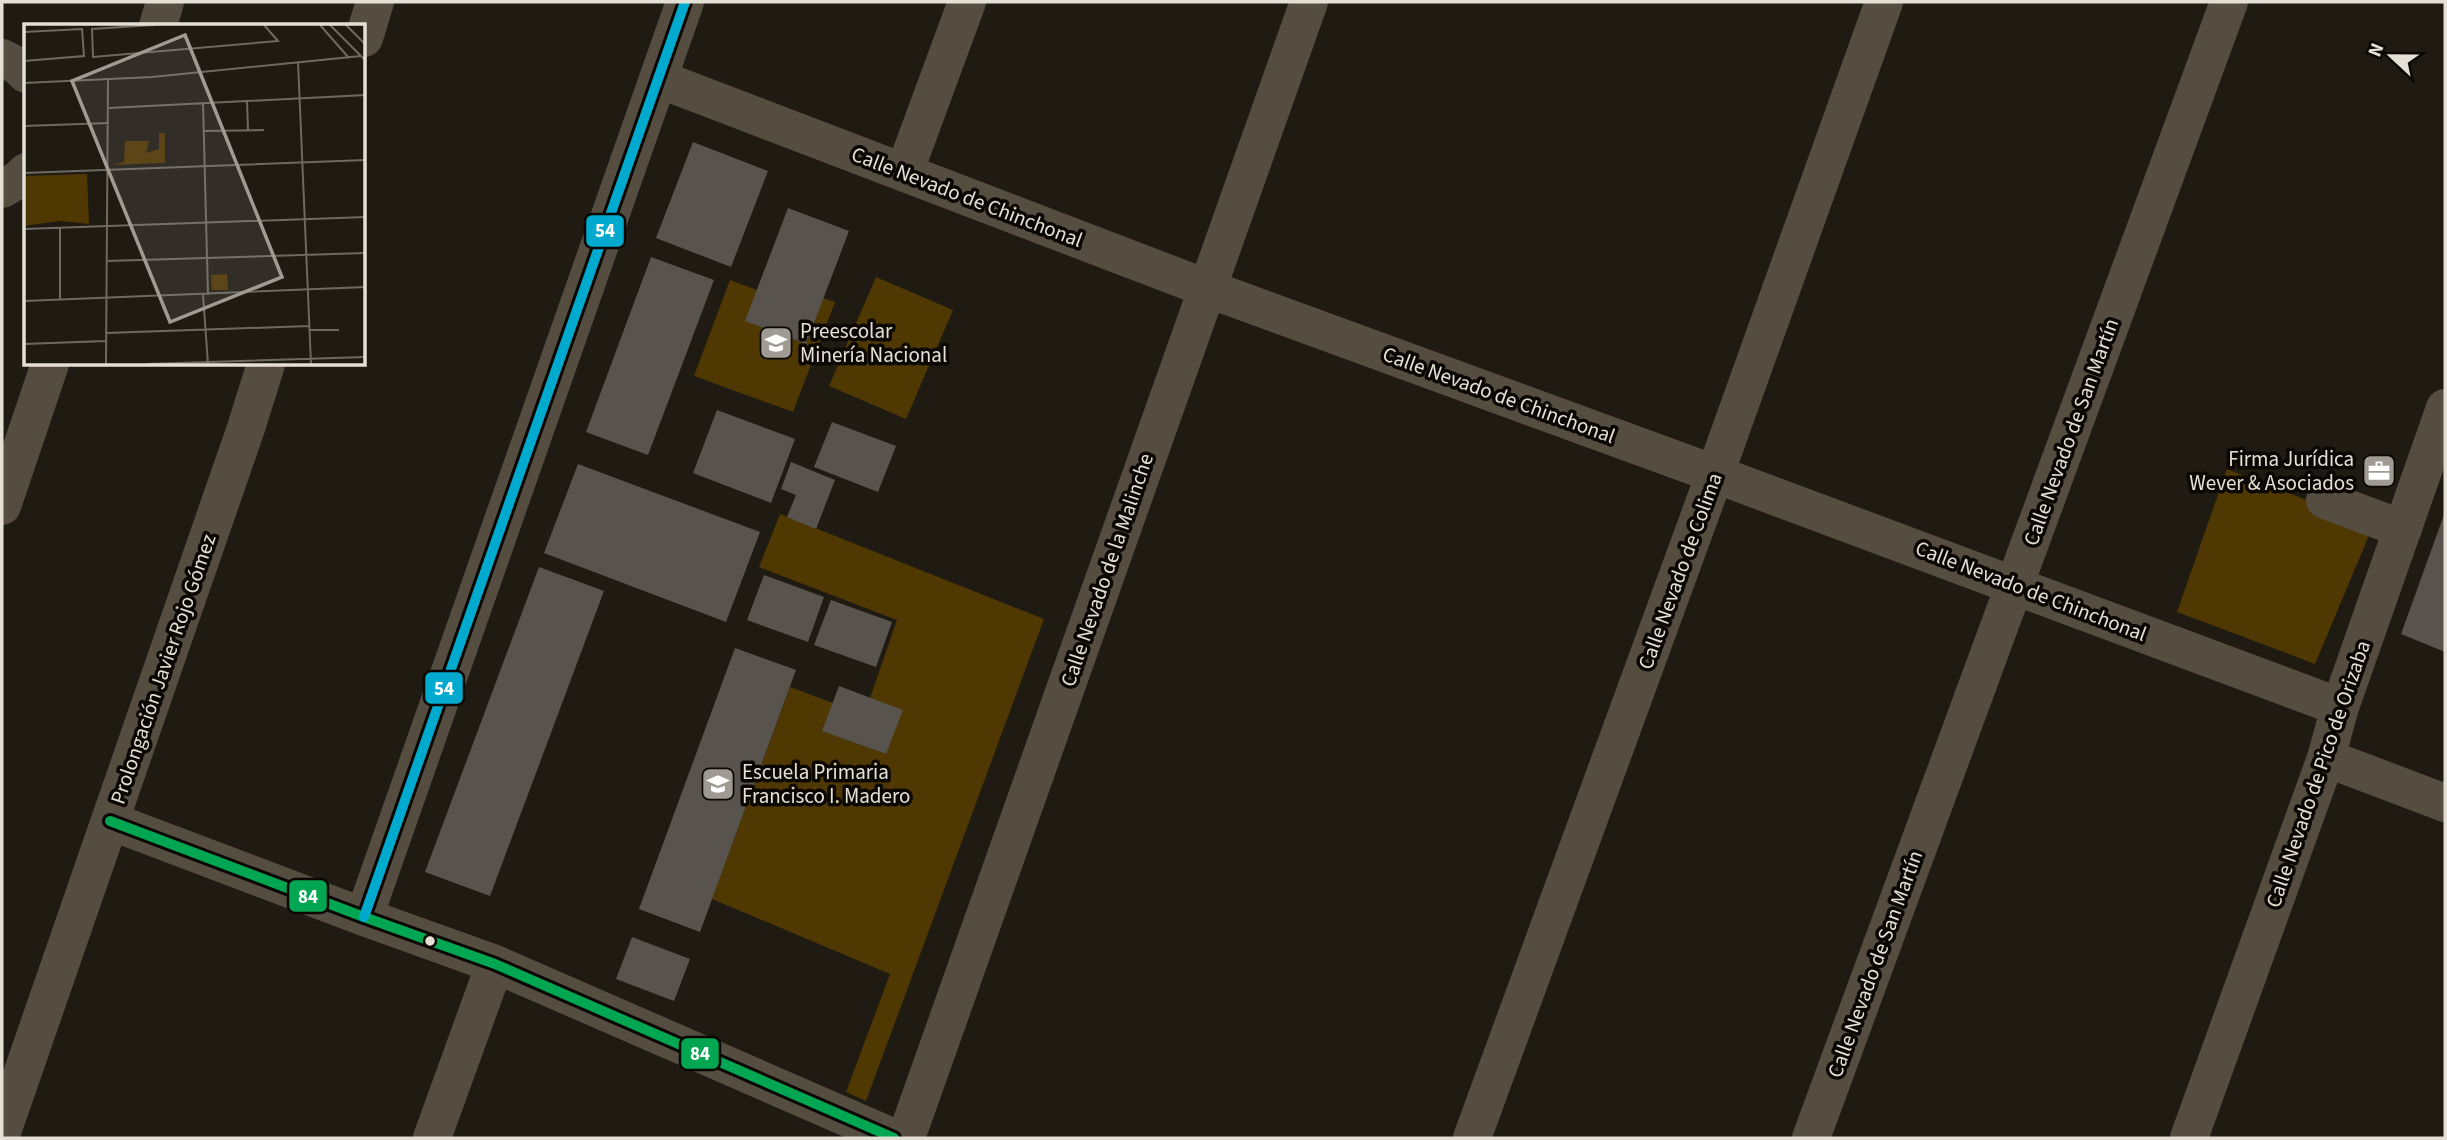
<svg xmlns="http://www.w3.org/2000/svg" width="2447" height="1140" font-family="'Source Sans 3',sans-serif">
<rect width="100%" height="100%" fill="#1f1b13"/>
<!-- green -->
<path fill="#503803" d="M 876,277 L 953,310 L 906,419 L 829,386 Z
M 730,280 L 757,290 L 746,321 L 806,344 L 823,298 L 835,302 L 793,412 L 694,376 Z
M 2227,469 L 2373,526 L 2315,664 L 2177,612 Z
M 780,514 L 1044,619 L 866,1101 L 846,1092 L 890,974 L 712,899 L 790,687 L 833,703 L 823,731 L 886,754 L 870,698 L 897,620 L 759,567 Z"/>
<!-- building -->
<path fill="#58544d" d="M 693,142 L 768,171 L 731,267 L 656,238 Z
M 788,208 L 849,231 L 806,344 L 745,321 Z
M 651,257 L 714,280 L 648,455 L 586,432 Z
M 717,410 L 795,439 L 771,503 L 693,473 Z
M 832,422 L 896,446 L 878,492 L 814,467 Z
M 791,462 L 835,480 L 816,529 L 787,517 L 796,495 L 781,489 Z
M 578,464 L 760,532 L 726,622 L 544,553 Z
M 2445,512 L 2445,652 L 2401,634 Z
M 539,567 L 604,591 L 490,896 L 425,872 Z
M 764,575 L 824,597 L 808,642 L 747,620 Z
M 831,600 L 892,622 L 876,667 L 814,645 Z
M 735,648 L 796,670 L 700,932 L 639,909 Z
M 839,686 L 903,710 L 886,754 L 822,731 Z
M 632,937 L 690,959 L 674,1001 L 616,979 Z"/>
<g fill="none" stroke-linecap="round" stroke-linejoin="round">
<!-- minor -->
<path stroke="#554d40" stroke-width="38" d="M 158,26 L 165,2
M 364,38 L 375,2
M 2,58 L 18,66 L 26,74
M 659,79 L 1206,288 L 1715,474 L 2340,707
M 904,173 L 967,2
M 2,189 L 19,179 L 26,172
M 2325,500 L 2403,529
M 2,506 L 50,364
M 2326,758 L 2445,803
M 110,821 L 364,917 L 495,964 L 894,1138
M 364,917 L 685,2
M 2,1132 L 246,428 L 266,364
M 432,1138 L 495,964
M 906,1138 L 1309,2
M 1472,1138 L 1715,474 L 1884,2
M 1811,1138 L 2229,2
M 2189,1138 L 2326,758 L 2340,707 L 2445,408"/>
<defs>
<path id="bus-1" d="M 110,821 L 364,917 L 495,964 L 894,1138"/>
<path id="bus-2" d="M 364,917 L 685,2"/>
</defs>
<!-- bus-1 casing -->
<use href="#bus-1" stroke="#0b0703" stroke-width="16"/>
<!-- bus-2 casing -->
<use href="#bus-2" stroke="#0b0703" stroke-width="16"/>
<!-- bus-1 -->
<use href="#bus-1" stroke="#00a651" stroke-width="10"/>
<!-- bus-2 -->
<use href="#bus-2" stroke="#00a9ce" stroke-width="10"/>
</g>
<!-- icons -->
<defs>
<symbol id="school-square" viewBox="-11 -11 22 22"><rect x="-9" y="-9" width="18" height="18" rx="4" fill="#a09b92" stroke="#0b0703"/><path d="M0-5L7-2L0 1L-7-2ZM-4 1L0 2.5L4 1V4Q0 6-4 4Z" fill="#fff"/></symbol>
<symbol id="office-square" viewBox="-11 -11 22 22"><rect x="-9" y="-9" width="18" height="18" rx="4" fill="#a09b92" stroke="#0b0703"/><path d="M-6-3h4V-5.5h4V-3h4V5H-6ZM-1-4.5V-3h2v-1.5ZM-6 0V1H6V0Z" fill="#fff"/></symbol>
</defs>
<g fill-rule="evenodd">
<use href="#school-square" x="757" y="324" width="38" height="38"/>
<use href="#office-square" x="2360" y="452" width="38" height="38"/>
<use href="#school-square" x="699" y="765" width="38" height="38"/>
</g>
<!-- markers -->
<circle fill="#e5e0d6" stroke="#0b0703" stroke-width="2.5" cx="430" cy="941" r="6"/>
<g text-anchor="middle" stroke-width="7" stroke-linejoin="round" paint-order="stroke">
<!-- street labels -->
<g font-size="21" fill="#e5e0d6" stroke="#0b0703">
<text transform="translate(967 197) rotate(21)" y="7">Calle Nevado de Chinchonal</text>
<text transform="translate(1499 395) rotate(20)" y="7">Calle Nevado de Chinchonal</text>
<text transform="translate(2071 432) rotate(-70)" y="7">Calle Nevado de San Martín</text>
<text transform="translate(1107 570) rotate(-71)" y="7">Calle Nevado de la Malinche</text>
<text transform="translate(1680 571) rotate(-70)" y="7">Calle Nevado de Colima</text>
<text transform="translate(2031 591) rotate(21)" y="7">Calle Nevado de Chinchonal</text>
<text transform="translate(163 669) rotate(-71)" y="7">Prolongación Javier Rojo Gómez</text>
<text transform="translate(2318 774) rotate(-71)" y="7">Calle Nevado de Pico de Orizaba</text>
<text transform="translate(1875 964) rotate(-70)" y="7">Calle Nevado de San Martín</text>
</g>
<!-- poi labels -->
<g font-size="21" fill="#e5e0d6" stroke="#0b0703" text-anchor="start">
<text x="800" y="338">Preescolar<tspan x="800" dy="24">Minería Nacional</tspan></text>
<text x="2354" y="466" text-anchor="end">Firma Jurídica<tspan x="2354" dy="24">Wever &amp; Asociados</tspan></text>
<text x="742" y="779">Escuela Primaria<tspan x="742" dy="24">Francisco I. Madero</tspan></text>
</g>
</g>
<!-- overview -->
<g transform="translate(24 24)">
<rect width="341" height="341" fill="#1f1b13"/>
<path d="M 135,109 L 141,109 L 141,139 L 87,141 L 100,138 L 101,117 L 125,117 L 122,129 L 135,125 ZM 63,150 L 65,200 L 36,197 L 0,202 L 0,152 ZM 203,250 L 204,266 L 188,266 L 187,251 Z" fill="#503803"/>
<path fill="none" stroke="#6e6a61" stroke-width="2" d="M 130,1 L 68,5 L 69,33 L 254,17 L 240,1M 296,1 L 325,34M 306,1 L 342,37M 322,1 L 342,21M 0,8 L 58,5 L 60,32 L 0,37M 274,38 L 287,340M 0,59 L 128,53 L 337,32M 223,77 L 224,106M 179,79 L 184,271M 85,84 L 342,71M 0,102 L 85,99M 180,107 L 240,106M 0,149 L 342,136M 0,205 L 342,193M 82,237 L 342,229M 179,271 L 184,340M 36,276 L 36,204M 0,277 L 342,263M 285,306 L 315,306M 82,309 L 285,302M 0,320 L 82,317M 82,340 L 84,55M 122,340 L 342,333"/>
<path fill="#a09b92" fill-opacity="0.15" stroke="#a09b92" stroke-width="3.5" d="M 161,11 L 258,253 L 146,298 L 48,57 Z"/>
<rect width="341" height="341" fill="none" stroke="#e5e0d6" stroke-width="3.5"/>
</g>
<g stroke="#0b0703" stroke-width="2.5">
<rect x="585" y="214" width="40" height="34" rx="7" fill="#00a9ce"/>
<rect x="424" y="671" width="40" height="34" rx="7" fill="#00a9ce"/>
<rect x="288" y="879" width="40" height="34" rx="7" fill="#00a651"/>
<rect x="680" y="1037" width="40" height="33" rx="7" fill="#00a651"/>
</g>
<g font-size="19" text-anchor="middle" font-weight="bold" fill="#fff">
<text x="605" y="237">54</text>
<text x="444" y="695">54</text>
<text x="308" y="903">84</text>
<text x="700" y="1060">84</text>
</g>
<!-- border -->
<rect width="2447" height="1140" fill="none" stroke="#e5e0d6" stroke-width="7"/>
<!-- north arrow -->
<g transform="translate(2391 56) rotate(292)" stroke="#0b0703" stroke-width="5" paint-order="stroke">
<path d="M0-5L12 26L0 18L-12 26Z" fill="#e5e0d6"/>
<text y="-10" font-size="19" font-weight="bold" text-anchor="middle" fill="#e5e0d6">N</text>
</g>
</svg>
